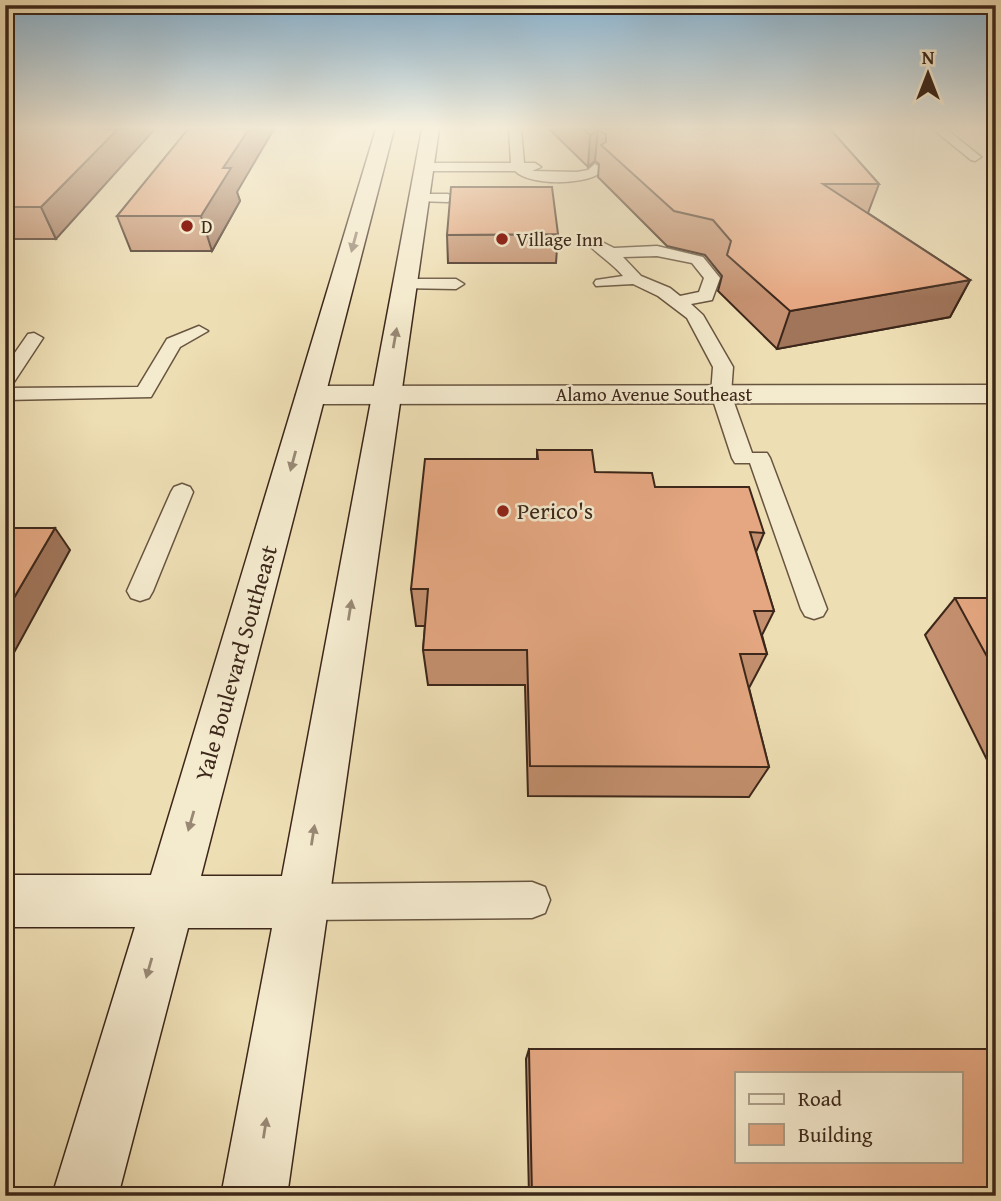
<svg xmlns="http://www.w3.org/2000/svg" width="1001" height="1201" font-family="'Gentium Book Plus',serif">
<rect width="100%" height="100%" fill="#eedeb4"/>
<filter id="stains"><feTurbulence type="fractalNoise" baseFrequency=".00286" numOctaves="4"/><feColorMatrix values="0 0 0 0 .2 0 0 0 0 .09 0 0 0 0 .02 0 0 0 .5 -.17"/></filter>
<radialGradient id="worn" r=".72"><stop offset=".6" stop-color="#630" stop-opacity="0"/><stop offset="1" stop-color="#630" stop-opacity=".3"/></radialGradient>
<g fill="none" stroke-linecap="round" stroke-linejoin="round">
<defs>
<path id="service" d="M 509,129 L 521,129 L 524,163 L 535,163 L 541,167 L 532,171 L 577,172 L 588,170 L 595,164 L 601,168 L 600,173 C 584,185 530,186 515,171 L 425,171 L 419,167 L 425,163 L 511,163 Z
M 933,129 L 946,129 L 981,157 L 975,161 L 971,160 Z
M 420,194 L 448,194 L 455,198 L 448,202 L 415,201 L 415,195 Z
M 596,239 L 614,248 L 657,246 L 703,257 L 720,278 L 712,300 L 691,304 L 703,315 L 733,367 L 731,394 L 752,453 L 767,453 L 770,458 L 827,609 L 823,616 L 814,619 L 805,616 L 801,609 L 750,463 L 735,463 L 732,458 L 711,394 L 713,367 L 687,318 L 658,296 L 633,284 L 596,286 L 594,283 L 596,280 L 623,276 C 612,263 598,255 588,244 ZM 657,256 L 692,263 L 704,278 L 699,292 L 680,296 L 670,288 L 641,276 L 623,257 Z
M 405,279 L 456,279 L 464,284 L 456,289 L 399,288 L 397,284 L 399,280 Z
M 199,326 L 208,331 L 180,347 L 151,397 L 5,400 L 5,388 L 138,387 L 167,339 Z
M 34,333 L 43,338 L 12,385 L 5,387 L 5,367 L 28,334 Z
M 182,484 L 190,487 L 193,492 L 153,591 L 149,598 L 140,601 L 131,598 L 127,591 L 171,492 L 174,487 Z
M 532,882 L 545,887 L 550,900 L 545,913 L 532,918 L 302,920 L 289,915 L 284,902 L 289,889 L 302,884 Z"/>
<path id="minor" d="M 996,385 L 996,403 L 311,404 L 301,401 L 296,395 L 301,389 L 311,386 Z"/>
<path id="secondary" d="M 376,129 L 394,129 L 201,876 L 282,876 L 422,129 L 439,129 L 287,1196 L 221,1196 L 272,928 L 188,928 L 118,1196 L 52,1196 L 135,927 L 5,927 L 5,875 L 151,875 Z"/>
</defs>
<!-- service casing -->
<use href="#service" stroke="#685540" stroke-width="3"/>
<!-- minor casing -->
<use href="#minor" stroke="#685540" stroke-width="3"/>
<!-- secondary casing -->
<use href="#secondary" stroke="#3c271a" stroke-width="3"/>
<!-- service -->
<use href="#service" fill="#f4eace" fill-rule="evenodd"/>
<!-- minor -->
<use href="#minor" fill="#f4eace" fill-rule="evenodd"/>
<!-- secondary -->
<use href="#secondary" fill="#f4eace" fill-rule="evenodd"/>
</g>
<!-- wall -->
<path fill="#c4906f" stroke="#3c271a" stroke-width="2" d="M 5,129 L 56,239 L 5,239 Z
M 549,129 L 830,129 L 879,184 L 868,213 L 970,280 L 950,317 L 777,349 L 718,291 L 722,276 L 705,255 L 667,246 L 598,177 L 599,164 L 595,161 L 588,167 Z
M 237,192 L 240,201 L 212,251 L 131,251 L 117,216 Z
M 558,234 L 556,263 L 448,263 L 447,235 Z
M 537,450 L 595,472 L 655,487 L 764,533 L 756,552 L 774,611 L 762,635 L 767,654 L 749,688 L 769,767 L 749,797 L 528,796 L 525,685 L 428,685 L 423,650 L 425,626 L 416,626 L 411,589 L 537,459 Z
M 955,598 L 996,598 L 996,778 L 925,635 Z
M 529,1049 L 996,1196 L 529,1196 L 526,1059 Z"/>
<!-- shaded-wall -->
<path fill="#a0755a" stroke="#3c271a" stroke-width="2" d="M 118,129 L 155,129 L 56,239 L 41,207 Z
M 249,129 L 274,129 L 237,192 L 240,201 L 212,251 L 201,216 L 223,168 Z
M 598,130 L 595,161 L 588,167 L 590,135 Z
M 970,280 L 950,317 L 777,349 L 790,311 Z
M 55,528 L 70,550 L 5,669 L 5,613 Z"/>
<!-- building -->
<path fill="#e4a781" stroke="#3c271a" stroke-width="2" fill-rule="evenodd" d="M 7,129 L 118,129 L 41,207 L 5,207 L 5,130 Z
M 188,129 L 249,129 L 223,168 L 231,168 L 201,216 L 117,216 Z
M 583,129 L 830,129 L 879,184 L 823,184 L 970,280 L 790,311 L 727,255 L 731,241 L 713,220 L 674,211 L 601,145 L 606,142 L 606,134 L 598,130 L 590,135 Z
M 451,187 L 552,187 L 558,234 L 447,235 Z
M 537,450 L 592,450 L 595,472 L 652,473 L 655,487 L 749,487 L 764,533 L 750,532 L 774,611 L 754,611 L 767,654 L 740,654 L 769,767 L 530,766 L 527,650 L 423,650 L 428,589 L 411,589 L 425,459 L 538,459 Z
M 5,528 L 55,528 L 5,613 Z
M 955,598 L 996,598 L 996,673 Z
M 529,1049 L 996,1049 L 996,1196 L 532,1196 ZM 737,1073 L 961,1073 L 961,1161 L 737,1161 Z"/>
<!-- one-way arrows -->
<defs><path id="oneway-solid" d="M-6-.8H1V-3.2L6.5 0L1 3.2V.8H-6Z" transform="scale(1.75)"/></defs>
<g fill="#988874">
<use href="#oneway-solid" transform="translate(354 242) rotate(105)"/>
<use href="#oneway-solid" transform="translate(395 338) rotate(-80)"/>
<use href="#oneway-solid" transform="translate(293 461) rotate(105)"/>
<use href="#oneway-solid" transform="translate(350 610) rotate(-81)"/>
<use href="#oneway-solid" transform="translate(191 821) rotate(106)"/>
<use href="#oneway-solid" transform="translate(313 835) rotate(-81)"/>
<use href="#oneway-solid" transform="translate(149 968) rotate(106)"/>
<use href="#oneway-solid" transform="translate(265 1128) rotate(-81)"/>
</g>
<!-- sky -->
<linearGradient id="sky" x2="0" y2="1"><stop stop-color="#8ab6d5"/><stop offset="0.43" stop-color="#f7f0dd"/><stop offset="1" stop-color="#f7f0dd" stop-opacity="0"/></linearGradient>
<rect width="1001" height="297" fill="url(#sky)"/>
<!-- markers -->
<g fill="#8f2418" stroke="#f4eace" stroke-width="2.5">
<circle cx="187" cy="226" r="7"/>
<circle cx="502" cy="239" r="7"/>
<circle cx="503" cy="511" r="7"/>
</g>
<g text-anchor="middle" stroke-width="5" stroke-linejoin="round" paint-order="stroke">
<!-- far-poi labels -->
<g font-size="19" fill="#3c271a" stroke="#f4eace" text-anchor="start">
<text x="201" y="233">D</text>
<text x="516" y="246">Village Inn</text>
</g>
<!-- far-street labels -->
<g font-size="19" fill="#3c271a" stroke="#f4eace">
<text x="654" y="401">Alamo Avenue Southeast</text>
</g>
<!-- poi labels -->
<g font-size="23" fill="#3c271a" stroke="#f4eace" text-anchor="start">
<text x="517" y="519">Perico's</text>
</g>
<!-- street labels -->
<g font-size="23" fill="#3c271a" stroke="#f4eace">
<text transform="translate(236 663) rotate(-74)" y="8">Yale Boulevard Southeast</text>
</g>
</g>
<!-- margin -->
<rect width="1001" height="1201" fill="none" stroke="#eedeb4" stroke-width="28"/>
<rect x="7" y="7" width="987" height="1187" fill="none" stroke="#3c271a" stroke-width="3.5"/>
<rect x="14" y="14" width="973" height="1173" fill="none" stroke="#3c271a" stroke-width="2"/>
<!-- legend -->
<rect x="735" y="1072" width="228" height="91" fill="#f4eace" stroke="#aa9c86" stroke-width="2"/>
<rect x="749" y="1094" width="35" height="10" fill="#f4eace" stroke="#aa9c86" stroke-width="2"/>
<text x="798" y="1106" font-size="21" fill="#3c271a">Road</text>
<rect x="749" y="1124" width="35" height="21" fill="#e4a781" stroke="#aa9c86" stroke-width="2"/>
<text x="798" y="1142" font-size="21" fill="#3c271a">Building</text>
<!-- north arrow -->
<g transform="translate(928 74)" stroke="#f4eace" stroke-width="5" paint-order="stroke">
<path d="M0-5L12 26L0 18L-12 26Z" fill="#3c271a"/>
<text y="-10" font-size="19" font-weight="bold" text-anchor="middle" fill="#3c271a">N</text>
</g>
<rect width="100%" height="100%" filter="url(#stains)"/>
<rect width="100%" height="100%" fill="url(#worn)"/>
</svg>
